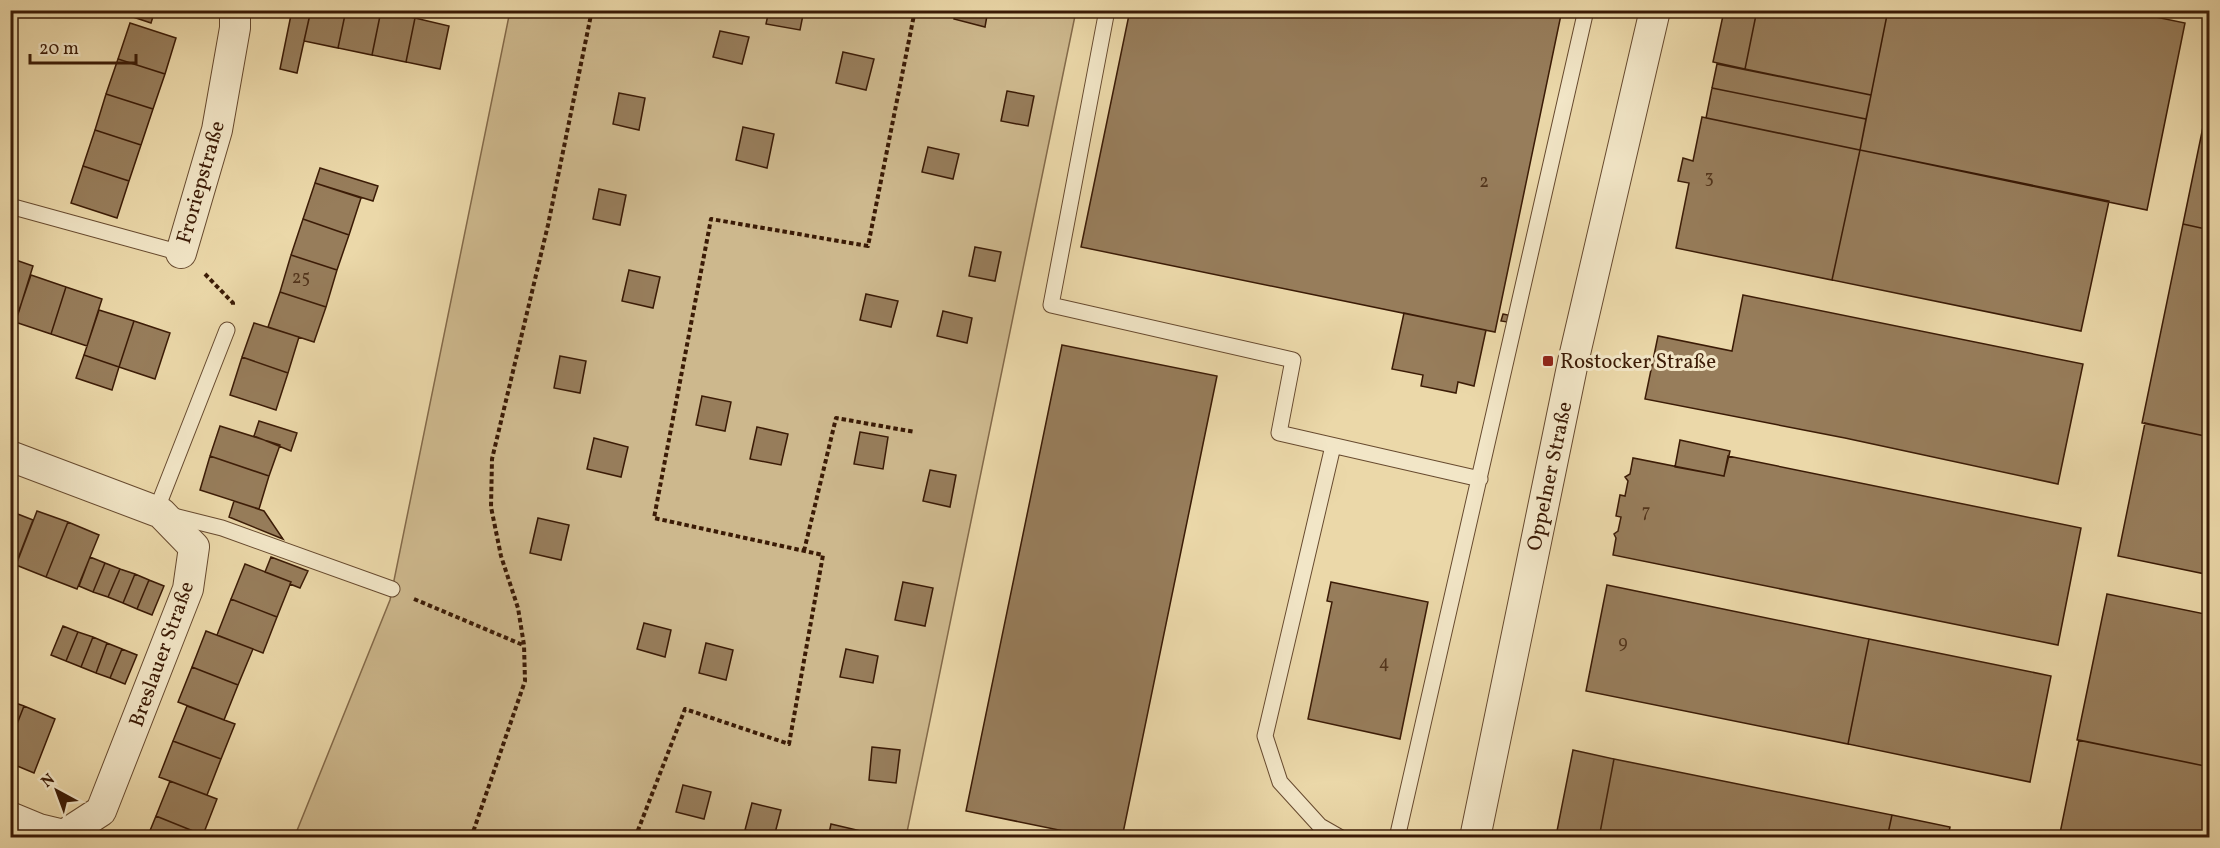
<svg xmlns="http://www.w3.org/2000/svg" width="2220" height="848" font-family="Vollkorn,serif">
<rect width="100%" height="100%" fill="#ebd8a9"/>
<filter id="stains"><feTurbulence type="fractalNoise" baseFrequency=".00333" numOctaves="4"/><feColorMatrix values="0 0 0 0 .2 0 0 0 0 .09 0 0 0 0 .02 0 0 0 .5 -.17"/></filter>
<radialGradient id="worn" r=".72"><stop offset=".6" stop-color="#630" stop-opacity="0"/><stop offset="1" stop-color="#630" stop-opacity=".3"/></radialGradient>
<!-- green -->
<path fill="#cdb88d" stroke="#846a4a" stroke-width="1.5" d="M 510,11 L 1076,11 L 906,837 L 294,838 L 390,600 Z"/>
<!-- building -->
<path fill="#977d5b" stroke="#3b1b06" stroke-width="1.5" d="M 122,10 L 155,10 L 151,23 L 121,13 Z
M 292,10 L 310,14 L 297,73 L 280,69 Z
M 311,10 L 346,10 L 338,48 L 304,41 Z
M 346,10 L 381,11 L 372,55 L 338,48 Z
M 769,10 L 804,10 L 800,30 L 766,24 Z
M 956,10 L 988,10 L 985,27 L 954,19 Z
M 1130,10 L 1562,10 L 1495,332 L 1081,247 Z
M 1722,10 L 1757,10 L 1745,69 L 1713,62 L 1724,11 Z
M 1757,10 L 1888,10 L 1871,95 L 1745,69 Z
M 1888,10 L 2122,10 L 2185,23 L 2147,210 L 1860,150 Z
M 381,11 L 415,18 L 406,62 L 372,55 Z
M 10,17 L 16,19 L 13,35 L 10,35 Z
M 415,18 L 449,26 L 440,69 L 406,62 Z
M 130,23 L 176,38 L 165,74 L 118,59 Z
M 720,31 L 749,37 L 742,64 L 713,57 Z
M 843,52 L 874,59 L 866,90 L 836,83 Z
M 118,59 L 165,74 L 153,109 L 106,94 Z
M 1717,64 L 1871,95 L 1866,119 L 1712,88 Z
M 1712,88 L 1866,119 L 1860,150 L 1706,118 Z
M 1007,91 L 1034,96 L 1028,126 L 1001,121 Z
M 619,93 L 645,98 L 639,130 L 613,124 Z
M 2210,93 L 2210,230 L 2183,224 Z
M 106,94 L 153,109 L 141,145 L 95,130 Z
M 1702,117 L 1860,150 L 1832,280 L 1676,248 L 1689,183 L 1678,181 L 1683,158 L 1693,161 Z
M 743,127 L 774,134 L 767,168 L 736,160 Z
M 95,130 L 141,145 L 129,181 L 83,166 Z
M 928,147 L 959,154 L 953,179 L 922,172 Z
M 1860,150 L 2109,201 L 2081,331 L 1832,280 Z
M 83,166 L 129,181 L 117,218 L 71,203 Z
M 320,168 L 378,186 L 373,201 L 315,183 Z
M 315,183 L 361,198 L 349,235 L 303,219 Z
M 599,189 L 626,195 L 620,225 L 593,219 Z
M 303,219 L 349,235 L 337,270 L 291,255 Z
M 2183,224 L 2210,230 L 2210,437 L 2142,423 Z
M 975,247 L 1001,252 L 995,281 L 969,276 Z
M 291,255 L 337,270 L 326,307 L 280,292 Z
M 10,258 L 33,266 L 19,311 L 10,309 Z
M 629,270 L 660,277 L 653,308 L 622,301 Z
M 31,275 L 66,287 L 51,334 L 15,322 Z
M 66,287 L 102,299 L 87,346 L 51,334 Z
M 280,292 L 326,307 L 314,342 L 268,327 Z
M 866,294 L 898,301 L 891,327 L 860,320 Z
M 1743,295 L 2083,364 L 2058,484 L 1845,438 L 1645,399 L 1658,336 L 1732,351 Z
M 10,309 L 19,311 L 10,337 Z
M 99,310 L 134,321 L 119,367 L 84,355 Z
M 943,311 L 972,318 L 967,343 L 937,336 Z
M 1404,313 L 1486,330 L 1474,386 L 1458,382 L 1456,393 L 1421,386 L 1423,375 L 1392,369 Z
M 1503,314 L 1508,315 L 1507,322 L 1501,321 Z
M 134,321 L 170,333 L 155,379 L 119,367 Z
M 254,323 L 299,337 L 288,373 L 242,357 Z
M 1062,345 L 1217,376 L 1122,838 L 1098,838 L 966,811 Z
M 84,355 L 119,367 L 112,390 L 76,378 Z
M 560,356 L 586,361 L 580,393 L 554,388 Z
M 242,357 L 288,373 L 276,410 L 230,395 Z
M 702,396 L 731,402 L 725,431 L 696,425 Z
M 259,421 L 297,433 L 291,451 L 254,436 Z
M 2145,423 L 2210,437 L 2210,575 L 2118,556 Z
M 220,426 L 280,445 L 269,476 L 210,456 Z
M 757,427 L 788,434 L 781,465 L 750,459 Z
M 860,432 L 888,437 L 883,469 L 854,464 Z
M 594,438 L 628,447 L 621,477 L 587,469 Z
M 1680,440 L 1730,451 L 1724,476 L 1675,467 Z
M 210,456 L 269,476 L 259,509 L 200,490 Z
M 1728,456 L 2081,528 L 2058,645 L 1613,555 L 1616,538 L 1614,534 L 1618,531 L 1621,517 L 1616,516 L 1620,495 L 1625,496 L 1628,481 L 1625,477 L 1630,474 L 1633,458 L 1724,476 Z
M 930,470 L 956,475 L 950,507 L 923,501 Z
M 234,501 L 264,511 L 283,539 L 229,517 Z
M 10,511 L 33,520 L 12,574 L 10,574 Z
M 37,511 L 68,522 L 46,577 L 16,565 Z
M 538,518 L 569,525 L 561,560 L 530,553 Z
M 68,522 L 99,535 L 77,589 L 46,577 Z
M 90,557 L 105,563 L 93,592 L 79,586 Z
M 271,557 L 308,571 L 300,588 L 290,584 L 291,582 L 265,572 Z
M 105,563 L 120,569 L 108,597 L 93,592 Z
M 245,564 L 291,582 L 277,617 L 231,599 Z
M 120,569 L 135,574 L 123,603 L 108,597 Z
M 135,574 L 149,580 L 137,609 L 123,603 Z
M 149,580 L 164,586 L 152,615 L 137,609 Z
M 903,582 L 933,588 L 925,626 L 895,620 Z
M 1331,582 L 1428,602 L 1400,739 L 1308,719 L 1332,602 L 1327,601 Z
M 1607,585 L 1869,639 L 1848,744 L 1586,691 Z
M 2107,594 L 2210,615 L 2210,767 L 2077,740 Z
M 231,599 L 277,617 L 263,653 L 217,635 Z
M 644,623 L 671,630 L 665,657 L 637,649 Z
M 63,626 L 78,632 L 66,661 L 51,655 Z
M 206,631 L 253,649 L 238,685 L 192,667 Z
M 78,632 L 93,637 L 81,667 L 66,661 Z
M 93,637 L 107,643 L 96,673 L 81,667 Z
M 1869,639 L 2051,676 L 2030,782 L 1848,744 Z
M 107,643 L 122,649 L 110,678 L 96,673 Z
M 706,643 L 733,650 L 726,680 L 699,673 Z
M 122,649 L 137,655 L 125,684 L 110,678 Z
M 846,649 L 878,656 L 873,683 L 840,677 Z
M 192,667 L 238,685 L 224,720 L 178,702 Z
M 10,701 L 24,706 L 10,742 Z
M 24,706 L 55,719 L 34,773 L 10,763 L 10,742 Z
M 187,706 L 235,724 L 221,759 L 173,741 Z
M 2079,740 L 2210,767 L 2210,838 L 2059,838 Z
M 173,741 L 221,759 L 207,795 L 159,777 Z
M 872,747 L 900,750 L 896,783 L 869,780 Z
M 1573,750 L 1614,759 L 1599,838 L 1556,836 Z
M 1614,759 L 1892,815 L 1887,838 L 1599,838 Z
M 170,781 L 217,799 L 203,835 L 156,816 Z
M 683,785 L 711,792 L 704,819 L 676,812 Z
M 752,803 L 781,810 L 774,837 L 745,830 Z
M 1892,815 L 1950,827 L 1948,838 L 1887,838 Z
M 156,816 L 203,835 L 202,838 L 147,838 Z
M 831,824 L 861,831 L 859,838 L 828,838 Z"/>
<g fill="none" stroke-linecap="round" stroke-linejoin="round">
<defs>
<path id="service" d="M 1107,10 L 1051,305 L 1293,360 L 1279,433 L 1480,479
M 10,206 L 181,253
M 1333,446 L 1265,736 L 1280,782 L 1320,826 L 1341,838
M 156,511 L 227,330
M 170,515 L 222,528 L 392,589
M 1397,838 L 1586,10"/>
<path id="minor" d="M 181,253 L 217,130 L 235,28 L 235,10
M 10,456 L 161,513 L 194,547 L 188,589 L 101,811 L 64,835 L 39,829 L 10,817
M 1475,838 L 1573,362 L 1655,10"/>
</defs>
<!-- service casing -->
<use href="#service" stroke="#674a2f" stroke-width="17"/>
<!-- minor casing -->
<use href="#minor" stroke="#674a2f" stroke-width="32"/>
<!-- path -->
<path stroke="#3b1b06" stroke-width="4" stroke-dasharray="4.5 3" stroke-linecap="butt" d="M 205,274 L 233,303 L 233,306
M 804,551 L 836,418 L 915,432
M 414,599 L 523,645
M 471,838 L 525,681 L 524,645 L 518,608 L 501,556 L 491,507 L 492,459 L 548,225 L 592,10
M 635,838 L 685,709 L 789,744 L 823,555 L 654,518 L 711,219 L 868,246 L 915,10"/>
<!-- service -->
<use href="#service" stroke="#f2e6c7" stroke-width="15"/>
<!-- minor -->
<use href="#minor" stroke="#f2e6c7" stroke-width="30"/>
</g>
<!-- markers -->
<rect fill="#8f2418" stroke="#f2e6c7" stroke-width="2" x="1542" y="355" width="12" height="12" rx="3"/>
<g text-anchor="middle" stroke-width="6" stroke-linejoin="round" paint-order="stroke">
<!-- number labels -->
<g font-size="18" fill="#52341b">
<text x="1709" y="183">3</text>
<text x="1484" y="187">2</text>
<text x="301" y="283">25</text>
<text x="1646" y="517">7</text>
<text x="1623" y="648">9</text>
<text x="1384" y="668">4</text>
</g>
<!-- street labels -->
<g font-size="21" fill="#3b1b06" stroke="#f2e6c7">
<text transform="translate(200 182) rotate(-74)" y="7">Froriepstraße</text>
<text transform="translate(1549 476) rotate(-78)" y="7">Oppelner Straße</text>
<text transform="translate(161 654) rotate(-70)" y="7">Breslauer Straße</text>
</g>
<!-- poi labels -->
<g font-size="21" fill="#3b1b06" stroke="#f2e6c7" text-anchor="start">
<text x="1560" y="368">Rostocker Straße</text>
</g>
</g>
<!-- margin -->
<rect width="2220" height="848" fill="none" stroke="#ebd8a9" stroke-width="36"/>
<rect x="12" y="12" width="2196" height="824" fill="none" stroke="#3b1b06" stroke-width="3"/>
<rect x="18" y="18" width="2184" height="812" fill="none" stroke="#3b1b06" stroke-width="1.5"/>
<!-- north arrow -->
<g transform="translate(57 791) rotate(319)" stroke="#f2e6c7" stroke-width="4.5" paint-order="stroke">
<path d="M0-4.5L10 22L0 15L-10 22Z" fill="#3b1b06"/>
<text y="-9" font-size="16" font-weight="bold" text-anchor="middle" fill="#3b1b06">N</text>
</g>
<!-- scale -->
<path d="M30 54v9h106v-9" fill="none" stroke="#3b1b06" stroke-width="3"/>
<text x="39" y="54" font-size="18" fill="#3b1b06" stroke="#f2e6c7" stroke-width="4.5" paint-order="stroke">20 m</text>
<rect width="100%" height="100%" filter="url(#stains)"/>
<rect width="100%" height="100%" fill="url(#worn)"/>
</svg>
